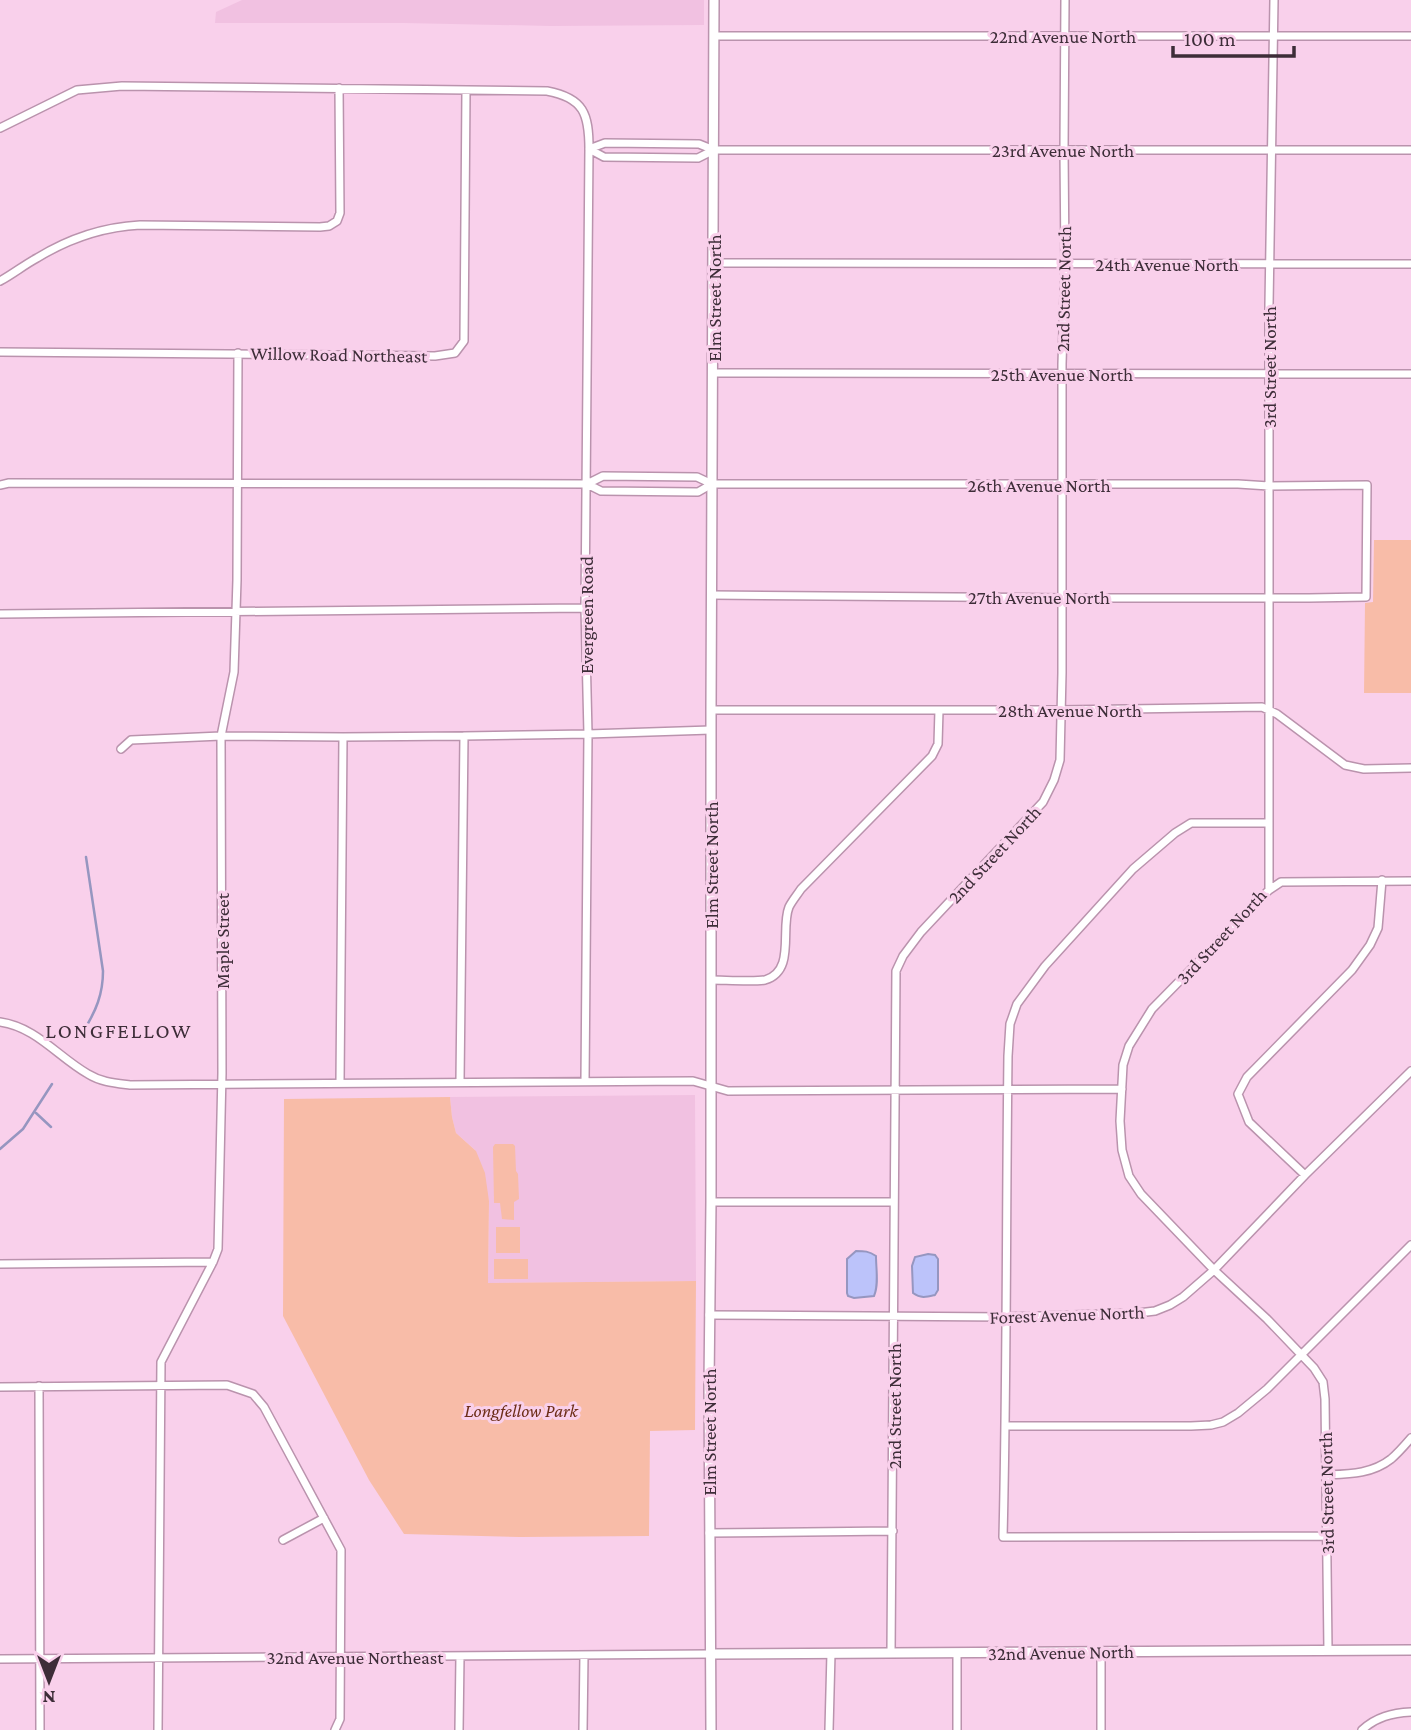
<svg xmlns="http://www.w3.org/2000/svg" width="1411" height="1730" font-family="'Crimson Pro',serif">
<rect width="100%" height="100%" fill="#f9d0eb"/>
<!-- built -->
<path fill="#f1c1e1" d="M 242,0 L 704,0 L 704,25 L 551,26 L 404,23 L 215,23 L 216,12 Z
M 695,1095 L 696,1281 L 488,1283 L 489,1201 L 475,1150 L 456,1133 L 452,1117 L 450,1097 Z"/>
<!-- green -->
<path fill="#f8bca8" d="M 1374,540 L 1411,540 L 1411,693 L 1364,693 L 1365,603 L 1373,602 Z
M 450,1097 L 452,1117 L 456,1133 L 476,1151 L 485,1173 L 489,1201 L 488,1283 L 696,1281 L 695,1430 L 650,1431 L 649,1536 L 520,1537 L 404,1534 L 369,1480 L 283,1316 L 284,1099 Z
M 495,1144 L 513,1144 L 515,1146 L 516,1171 L 518,1174 L 519,1199 L 514,1202 L 514,1220 L 502,1219 L 500,1203 L 494,1203 L 493,1147 Z
M 496,1227 L 520,1227 L 520,1253 L 496,1253 Z
M 494,1259 L 528,1259 L 528,1279 L 494,1279 Z"/>
<!-- water -->
<path fill="#bcc3fa" stroke="#9696c0" stroke-width="2" d="M 856,1251 C 864,1251 869,1251 876,1256 C 876,1269 879,1285 874,1296 L 854,1298 L 848,1296 L 847,1293 L 847,1259 Z
M 928,1254 L 935,1255 L 938,1259 L 938,1290 L 935,1295 C 927,1297 921,1299 913,1293 L 912,1266 L 915,1257 Z"/>
<g fill="none" stroke-linecap="round" stroke-linejoin="round">
<!-- stream -->
<path stroke="#9696c0" stroke-width="2.5" d="M 84,1030 C 96,1011 103,994 103,971 L 86,857
M 36,1113 L 51,1127
M 0,1149 L 23,1129 L 52,1084"/>
<defs>
<path id="minor" d="M 1274,0 L 1269,305 L 1269,890 L 1152,1009 L 1129,1046 L 1123,1065 L 1120,1121 L 1122,1150 L 1129,1176 L 1141,1194 L 1214,1270 L 1267,1319 L 1314,1368 L 1323,1382 L 1325,1399 L 1328,1650
M 714,36 L 1411,36
M 0,128 L 77,90 L 122,86 L 547,91 C 584,98 589,114 589,149 L 585,608 L 588,734 L 585,1081
M 589,149 L 605,143 L 699,144 L 714,150 L 1411,150
M 589,149 L 604,157 L 698,158 L 714,150
M 714,263 L 1411,264
M 0,281 C 13,274 24,265 37,258 C 68,239 103,227 140,225 L 320,227 L 329,226 L 337,221 L 340,213 L 339,88
M 0,352 L 435,356 L 455,353 L 464,341 L 466,91
M 713,373 L 1411,374
M 587,484 L 601,491 L 698,492 L 712,484
M 0,485 L 9,483 L 587,484 L 603,476 L 697,477 L 712,484 L 1238,484 L 1269,486 L 1367,485 L 1366,597 L 1309,598 L 1062,598 L 712,595
M 0,614 L 585,608
M 711,710 L 1061,710 L 1262,707 L 1277,714 L 1345,765 L 1364,769 L 1411,768
M 121,749 L 131,740 L 221,736 L 343,737 L 464,736 L 588,734 L 711,730
M 1268,823 L 1191,823 L 1175,833 L 1133,869 L 1045,966 L 1017,1004 L 1010,1024 L 1008,1056 C 1006,1216 1007,1377 1003,1537 L 1326,1536
M 1269,890 L 1281,882 L 1411,881
M 711,980 C 724,980 754,982 765,980 C 796,971 780,929 789,907 C 792,901 797,895 801,889 L 932,756 L 938,744 L 939,710
M 0,1022 C 36,1027 58,1057 88,1074 C 101,1082 114,1083 130,1085 L 693,1081 L 728,1091 L 1122,1089
M 460,1081 L 464,736
M 340,1083 L 343,737
M 1305,1175 L 1249,1122 L 1238,1094 L 1247,1077 L 1352,970 L 1370,945 L 1378,928 L 1382,880
M 711,1202 L 894,1202
M 0,1264 L 213,1262
M 709,1315 L 1005,1317 L 1138,1313 L 1155,1311 L 1170,1305 L 1183,1297 L 1214,1270 L 1305,1175 L 1411,1071
M 39,1386 L 40,1730
M 0,1387 L 227,1385 L 253,1394 L 264,1407 L 341,1550 L 340,1719 L 335,1730
M 1005,1426 L 1191,1426 L 1211,1425 L 1223,1422 L 1238,1413 L 1267,1389 L 1411,1245
M 1326,1475 C 1349,1474 1372,1474 1391,1459 C 1398,1453 1405,1445 1411,1438
M 709,1533 L 893,1531
M 283,1540 L 324,1518
M 891,1653 L 896,971 L 903,956 L 921,932 L 1043,802 L 1054,780 L 1060,760 L 1062,673 L 1062,364 L 1065,264 L 1064,150 L 1065,0
M 0,1659 L 710,1654
M 158,1730 L 161,1362 L 213,1262 L 218,1249 L 222,1073 L 221,736 L 234,672 L 237,580 L 238,353
M 459,1730 L 460,1656
M 583,1730 L 584,1655
M 829,1730 L 831,1653
M 957,1730 L 957,1653
M 1101,1730 L 1101,1652
M 1362,1730 C 1376,1717 1392,1713 1411,1712"/>
<path id="tertiary" d="M 710,1654 L 1411,1650
M 711,1730 L 709,1384 L 711,1202 L 711,710 L 714,0"/>
</defs>
<!-- minor casing -->
<use href="#minor" stroke="#ba93ad" stroke-width="10"/>
<!-- tertiary casing -->
<use href="#tertiary" stroke="#ba93ad" stroke-width="12"/>
<!-- minor -->
<use href="#minor" stroke="#fff" stroke-width="7"/>
<!-- tertiary -->
<use href="#tertiary" stroke="#fff" stroke-width="9"/>
</g>
<g text-anchor="middle" stroke-width="6" stroke-linejoin="round" paint-order="stroke">
<!-- street labels -->
<g font-size="19" fill="#3d2d38" stroke="#f9d0eb">
<text x="1063" y="43">22nd Avenue North</text>
<text x="1063" y="157">23rd Avenue North</text>
<text x="1167" y="271">24th Avenue North</text>
<text transform="translate(1063 289) rotate(-89)" y="7">2nd Street North</text>
<text transform="translate(714 298) rotate(-90)" y="7">Elm Street North</text>
<text transform="translate(339 354) rotate(1)" y="7">Willow Road Northeast</text>
<text transform="translate(1269 367) rotate(-90)" y="7">3rd Street North</text>
<text x="1062" y="381">25th Avenue North</text>
<text x="1039" y="492">26th Avenue North</text>
<text x="1039" y="604">27th Avenue North</text>
<text transform="translate(586 615) rotate(-90)" y="7">Evergreen Road</text>
<text x="1070" y="717">28th Avenue North</text>
<text transform="translate(994 854) rotate(-47)" y="7">2nd Street North</text>
<text transform="translate(711 865) rotate(-90)" y="7">Elm Street North</text>
<text transform="translate(1221 936) rotate(-47)" y="7">3rd Street North</text>
<text transform="translate(222 941) rotate(-90)" y="7">Maple Street</text>
<text transform="translate(1067 1314) rotate(-2)" y="7">Forest Avenue North</text>
<text transform="translate(894 1406) rotate(-90)" y="7">2nd Street North</text>
<text transform="translate(709 1432) rotate(-90)" y="7">Elm Street North</text>
<text transform="translate(1326 1493) rotate(-91)" y="7">3rd Street North</text>
<text transform="translate(1061 1652) rotate(-1)" y="7">32nd Avenue North</text>
<text x="355" y="1664">32nd Avenue Northeast</text>
</g>
<!-- park labels -->
<g font-size="19" font-style="italic" fill="#6c2d17" stroke="#f9d0eb">
<text x="521" y="1417">Longfellow Park</text>
</g>
<!-- neighbourhood labels -->
<g font-size="21" letter-spacing="2" fill="#3d2d38" stroke="#f9d0eb">
<text x="119" y="1038">LONGFELLOW</text>
</g>
</g>
<!-- north arrow -->
<g transform="translate(49 1681) rotate(180)" stroke="#f9d0eb" stroke-width="5" paint-order="stroke">
<path d="M0-5L12 26L0 18L-12 26Z" fill="#3d2d38"/>
<text y="-10" font-size="19" font-weight="bold" text-anchor="middle" fill="#3d2d38">N</text>
</g>
<!-- scale -->
<path d="M1173 46v10h121v-10" fill="none" stroke="#3d2d38" stroke-width="3.5"/>
<text x="1184" y="46" font-size="21" fill="#3d2d38" stroke="#f9d0eb" stroke-width="5" paint-order="stroke">100 m</text>
</svg>
